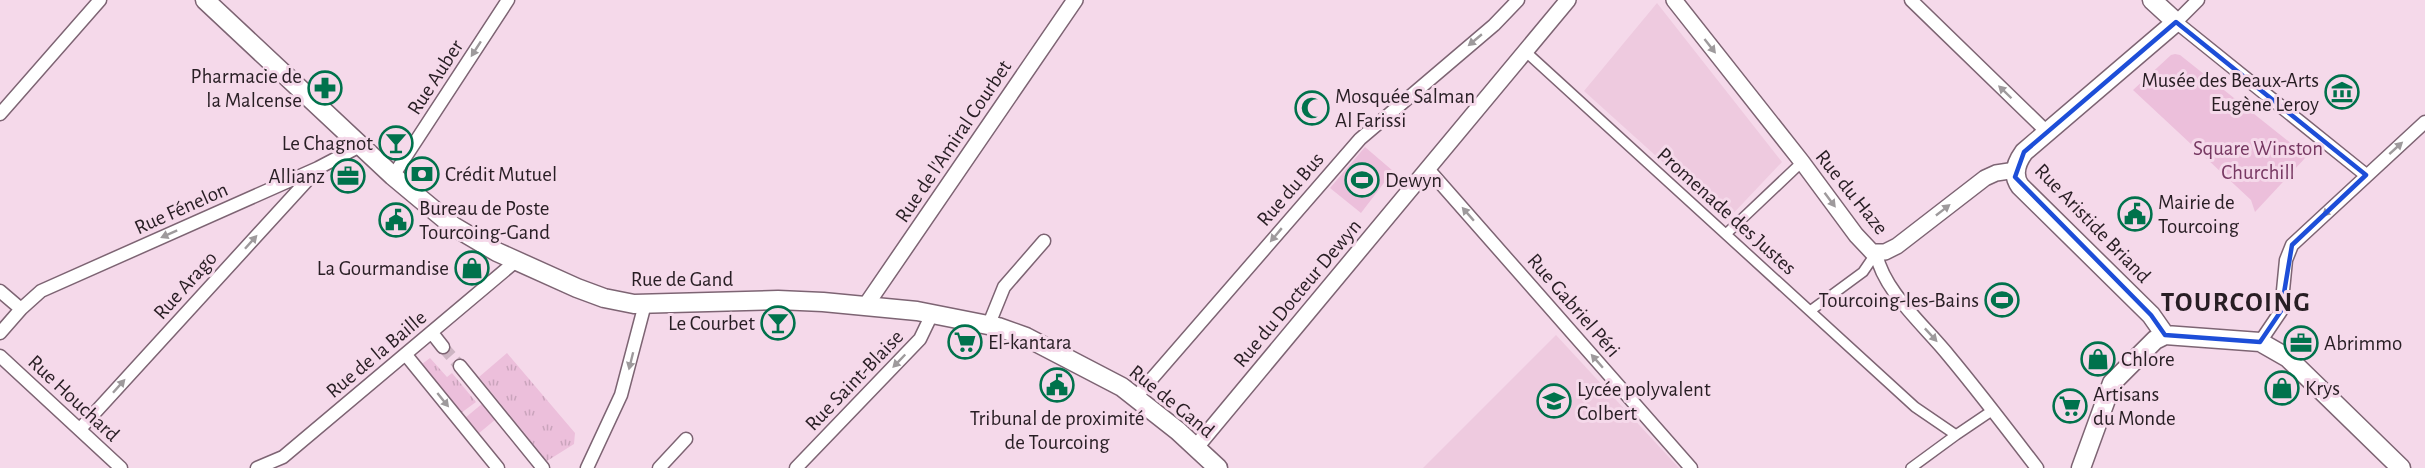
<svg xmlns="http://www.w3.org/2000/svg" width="2425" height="468" font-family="'Alegreya Sans',sans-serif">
<defs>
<pattern id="grass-tufts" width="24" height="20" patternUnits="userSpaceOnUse" patternTransform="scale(1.5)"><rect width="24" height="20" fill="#ecbfdb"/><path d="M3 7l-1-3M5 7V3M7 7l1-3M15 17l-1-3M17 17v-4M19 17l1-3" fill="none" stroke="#caa4bc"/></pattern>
</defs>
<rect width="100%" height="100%" fill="#f5d9ea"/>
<!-- built -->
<path fill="#eecadf" d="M 1657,3 L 1782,162 L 1727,220 L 1584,91 Z
M 1556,335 L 1679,468 L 1423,468 Z"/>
<!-- grass -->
<path fill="url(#grass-tufts)" d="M 507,353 L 575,433 L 574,444 L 547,461 L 479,377 Z
M 430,358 L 447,377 L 452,373 L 476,402 L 461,413 L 422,364 Z"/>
<!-- park -->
<path fill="#ecbfdb" d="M 2175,54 L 2180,55 L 2307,156 L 2255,212 L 2251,200 L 2133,90 L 2171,55 Z
M 1365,147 L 1393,171 L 1361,213 L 1330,188 Z
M 483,403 L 496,419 L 478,434 L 465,418 Z"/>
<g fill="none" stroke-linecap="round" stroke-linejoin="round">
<!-- minor-tunnel -->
<path stroke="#ccb4c2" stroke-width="12" stroke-dasharray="12 6" stroke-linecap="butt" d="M 443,347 L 460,366"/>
<defs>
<path id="pedestrian" d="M 1525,51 L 1915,407 L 1956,435 L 1993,410
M 1726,234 L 1802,162
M 1810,311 L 1863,272 L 1876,253
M 1911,468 L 1956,435"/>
<path id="minor" d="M 1911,0 L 2047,132
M 2198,0 L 2176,22 L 2366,175
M 0,114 L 100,0
M 1428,169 L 1691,468
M 393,176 L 508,0
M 1876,253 C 1883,291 1925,326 1949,356 C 1979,392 2008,430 2037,468
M 0,291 L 21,309 L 0,333
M 21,309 L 41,291 L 318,168 L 360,146
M 989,324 L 1004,287 L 1044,241
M 432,333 L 443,347
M 2260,342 L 2281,311 L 2286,260 L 2292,245 L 2425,122
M 406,355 L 498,468
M 0,356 L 121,468
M 460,366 L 543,468
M 1136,397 L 1360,139 L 1494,25 L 1518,0
M 80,429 L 314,173
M 257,468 L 283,457 L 516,261
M 587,468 L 621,395 L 645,304
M 659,468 L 686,439
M 796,468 L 920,339 L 932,314"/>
<path id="tertiary" d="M 1674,0 L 1802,162 L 1856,235 L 1872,252 L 1885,252 L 1897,246 L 1985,178 L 1996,173 L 2016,170
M 866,305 L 1075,0
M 1196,447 L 1568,0"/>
<path id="secondary" d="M 205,0 L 393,176 L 453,226 L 497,252 L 577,288 L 604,298 L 634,304 L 778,300 L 823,302 L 917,311 L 998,327 L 1026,337 L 1122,387 L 1178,431 L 1218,468
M 2152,0 L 2176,22 L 2024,152 C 2016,163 2012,175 2020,186 L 2151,315 L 2165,335
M 2165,335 L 2260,342 L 2288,358 L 2401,468
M 2081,468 L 2112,383 L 2155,340 L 2165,335"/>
</defs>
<!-- pedestrian casing -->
<use href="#pedestrian" stroke="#7d6473" stroke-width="12"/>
<!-- minor casing -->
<use href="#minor" stroke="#7d6473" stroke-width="15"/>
<!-- tertiary casing -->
<use href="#tertiary" stroke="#7d6473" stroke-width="18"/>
<!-- secondary casing -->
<use href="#secondary" stroke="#7d6473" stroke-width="21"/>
<!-- pedestrian -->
<use href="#pedestrian" stroke="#fff" stroke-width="9"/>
<!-- minor -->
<use href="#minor" stroke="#fff" stroke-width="12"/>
<!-- tertiary -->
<use href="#tertiary" stroke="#fff" stroke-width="15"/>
<!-- secondary -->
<use href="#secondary" stroke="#fff" stroke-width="18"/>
</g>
<!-- one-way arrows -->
<defs><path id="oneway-solid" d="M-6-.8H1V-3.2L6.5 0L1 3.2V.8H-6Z" transform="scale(1.5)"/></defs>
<g fill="#9e9a9c">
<use href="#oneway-solid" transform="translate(1475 40) rotate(140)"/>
<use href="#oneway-solid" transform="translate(1710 46) rotate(52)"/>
<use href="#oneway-solid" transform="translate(476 49) rotate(123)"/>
<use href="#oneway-solid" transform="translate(2005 92) rotate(-136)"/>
<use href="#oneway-solid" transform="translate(2396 148) rotate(-42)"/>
<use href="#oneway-solid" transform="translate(1830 200) rotate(53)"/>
<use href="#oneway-solid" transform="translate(1943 210) rotate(-38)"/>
<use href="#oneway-solid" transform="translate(2329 210) rotate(137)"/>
<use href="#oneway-solid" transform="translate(1468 214) rotate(-131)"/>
<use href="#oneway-solid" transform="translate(169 234) rotate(156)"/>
<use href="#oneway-solid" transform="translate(1276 235) rotate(130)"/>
<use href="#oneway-solid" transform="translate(251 242) rotate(-48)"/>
<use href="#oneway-solid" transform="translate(1931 335) rotate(47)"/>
<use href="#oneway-solid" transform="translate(631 361) rotate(104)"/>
<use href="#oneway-solid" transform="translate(899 361) rotate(134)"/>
<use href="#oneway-solid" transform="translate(1597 361) rotate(-131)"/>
<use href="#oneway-solid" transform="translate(119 386) rotate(-48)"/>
<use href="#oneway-solid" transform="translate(443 400) rotate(51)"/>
</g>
<!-- marked area -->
<path fill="none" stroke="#1d4ed8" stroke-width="4.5" stroke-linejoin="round" d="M 2176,22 L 2366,175 L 2292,245 L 2281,311 L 2260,342 L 2165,335 L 2151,315 L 2015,177 L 2024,152 Z"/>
<!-- icons -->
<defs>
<symbol id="pharmacy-ring" viewBox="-11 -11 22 22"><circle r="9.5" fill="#f5d9ea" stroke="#00724c" stroke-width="1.5"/><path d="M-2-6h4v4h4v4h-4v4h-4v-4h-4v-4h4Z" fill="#00724c"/></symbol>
<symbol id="museum-ring" viewBox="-11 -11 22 22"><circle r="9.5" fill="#f5d9ea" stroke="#00724c" stroke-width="1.5"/><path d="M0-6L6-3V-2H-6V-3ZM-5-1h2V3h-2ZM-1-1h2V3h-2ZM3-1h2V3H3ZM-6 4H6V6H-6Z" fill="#00724c"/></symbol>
<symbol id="mosque-ring" viewBox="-11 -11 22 22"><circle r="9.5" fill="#f5d9ea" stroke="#00724c" stroke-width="1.5"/><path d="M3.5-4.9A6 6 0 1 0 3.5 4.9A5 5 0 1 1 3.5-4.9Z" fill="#00724c"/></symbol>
<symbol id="bar-ring" viewBox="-11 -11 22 22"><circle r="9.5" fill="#f5d9ea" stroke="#00724c" stroke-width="1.5"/><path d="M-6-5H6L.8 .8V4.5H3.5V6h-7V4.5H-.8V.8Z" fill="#00724c"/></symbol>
<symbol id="bank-ring" viewBox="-11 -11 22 22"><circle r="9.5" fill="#f5d9ea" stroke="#00724c" stroke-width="1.5"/><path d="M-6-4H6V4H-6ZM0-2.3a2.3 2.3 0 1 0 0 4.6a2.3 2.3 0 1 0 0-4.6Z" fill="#00724c"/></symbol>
<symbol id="office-ring" viewBox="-11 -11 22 22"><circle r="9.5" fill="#f5d9ea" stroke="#00724c" stroke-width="1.5"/><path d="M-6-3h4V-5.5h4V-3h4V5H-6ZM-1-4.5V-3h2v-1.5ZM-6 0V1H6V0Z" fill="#00724c"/></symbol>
<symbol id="stadium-ring" viewBox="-11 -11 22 22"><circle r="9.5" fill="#f5d9ea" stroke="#00724c" stroke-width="1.5"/><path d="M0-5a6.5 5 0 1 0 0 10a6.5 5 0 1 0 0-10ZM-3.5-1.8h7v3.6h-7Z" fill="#00724c"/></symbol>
<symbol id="civic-ring" viewBox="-11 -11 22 22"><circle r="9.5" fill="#f5d9ea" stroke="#00724c" stroke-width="1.5"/><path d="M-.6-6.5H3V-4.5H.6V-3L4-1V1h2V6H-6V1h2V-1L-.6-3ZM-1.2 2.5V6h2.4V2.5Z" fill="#00724c"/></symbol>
<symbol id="shop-ring" viewBox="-11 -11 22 22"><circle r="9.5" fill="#f5d9ea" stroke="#00724c" stroke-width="1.5"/><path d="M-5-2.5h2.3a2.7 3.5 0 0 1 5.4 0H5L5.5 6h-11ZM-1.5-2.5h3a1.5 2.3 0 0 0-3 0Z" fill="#00724c"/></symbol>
<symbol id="supermarket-ring" viewBox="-11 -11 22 22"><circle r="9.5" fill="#f5d9ea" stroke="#00724c" stroke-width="1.5"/><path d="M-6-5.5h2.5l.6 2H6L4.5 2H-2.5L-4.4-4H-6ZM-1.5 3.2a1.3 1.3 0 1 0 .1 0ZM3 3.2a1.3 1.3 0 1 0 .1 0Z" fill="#00724c"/></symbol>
<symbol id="school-ring" viewBox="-11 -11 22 22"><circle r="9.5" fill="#f5d9ea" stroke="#00724c" stroke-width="1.5"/><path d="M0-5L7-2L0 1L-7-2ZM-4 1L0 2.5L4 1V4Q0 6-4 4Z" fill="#00724c"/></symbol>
</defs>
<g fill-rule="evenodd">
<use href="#pharmacy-ring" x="306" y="69" width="38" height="38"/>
<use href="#museum-ring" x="2323" y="73" width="38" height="38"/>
<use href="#mosque-ring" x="1293" y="89" width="38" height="38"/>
<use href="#bar-ring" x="377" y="124" width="38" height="38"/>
<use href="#bank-ring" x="403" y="155" width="38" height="38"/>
<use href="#office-ring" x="329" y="157" width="38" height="38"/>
<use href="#stadium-ring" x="1343" y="161" width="38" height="38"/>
<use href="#civic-ring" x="2116" y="195" width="38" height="38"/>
<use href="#civic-ring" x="377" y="201" width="38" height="38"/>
<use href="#shop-ring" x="453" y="249" width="38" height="38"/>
<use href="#stadium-ring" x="1983" y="281" width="38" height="38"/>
<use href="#bar-ring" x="759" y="304" width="38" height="38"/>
<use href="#supermarket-ring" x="946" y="323" width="38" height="38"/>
<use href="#office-ring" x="2282" y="324" width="38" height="38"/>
<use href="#shop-ring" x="2079" y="340" width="38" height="38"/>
<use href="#civic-ring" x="1038" y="366" width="38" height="38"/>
<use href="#shop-ring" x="2263" y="369" width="38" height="38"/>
<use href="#school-ring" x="1535" y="382" width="38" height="38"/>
<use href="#supermarket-ring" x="2051" y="387" width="38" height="38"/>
</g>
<g text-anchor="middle" stroke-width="6" stroke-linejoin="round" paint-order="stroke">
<!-- poi labels -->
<g font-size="21" fill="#281e24" stroke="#f5d9ea" text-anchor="start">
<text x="302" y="83" text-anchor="end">Pharmacie de<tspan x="302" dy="24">la Malcense</tspan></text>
<text x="2319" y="87" text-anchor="end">Musée des Beaux-Arts<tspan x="2319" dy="24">Eugène Leroy</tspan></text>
<text x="1335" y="103">Mosquée Salman<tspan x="1335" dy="24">Al Farissi</tspan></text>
<text x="373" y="150" text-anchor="end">Le Chagnot</text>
<text x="445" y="181">Crédit Mutuel</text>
<text x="325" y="183" text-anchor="end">Allianz</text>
<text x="1385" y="187">Dewyn</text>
<text x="2158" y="209">Mairie de<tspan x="2158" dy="24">Tourcoing</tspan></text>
<text x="419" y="215">Bureau de Poste<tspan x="419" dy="24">Tourcoing-Gand</tspan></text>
<text x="449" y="275" text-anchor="end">La Gourmandise</text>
<text x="1979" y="307" text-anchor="end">Tourcoing-les-Bains</text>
<text x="755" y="330" text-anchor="end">Le Courbet</text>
<text x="988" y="349">El-kantara</text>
<text x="2324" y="350">Abrimmo</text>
<text x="2121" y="366">Chlore</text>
<text x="2305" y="395">Krys</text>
<text x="1577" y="396">Lycée polyvalent<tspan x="1577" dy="24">Colbert</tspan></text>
<text x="2093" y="401">Artisans<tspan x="2093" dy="24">du Monde</tspan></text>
<text x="1057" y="425" text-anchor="middle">Tribunal de proximité<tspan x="1057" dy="24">de Tourcoing</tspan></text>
</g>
<!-- street labels -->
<g font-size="21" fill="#281e24" stroke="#f5d9ea">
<text transform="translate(435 77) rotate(-57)" y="7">Rue Auber</text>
<text transform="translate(953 141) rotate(-56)" y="7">Rue de l'Amiral Courbet</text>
<text transform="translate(1290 189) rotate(-49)" y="7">Rue du Bus</text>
<text transform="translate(1852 192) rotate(51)" y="7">Rue du Haze</text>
<text transform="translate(181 208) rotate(-24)" y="7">Rue Fénelon</text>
<text transform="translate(1727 211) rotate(42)" y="7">Promenade des Justes</text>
<text transform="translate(2093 223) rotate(46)" y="7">Rue Aristide Briand</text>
<text x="682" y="286">Rue de Gand</text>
<text transform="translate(185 285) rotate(-48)" y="7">Rue Arago</text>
<text transform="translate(1297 293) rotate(-50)" y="7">Rue du Docteur Dewyn</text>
<text transform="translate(1574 305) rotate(49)" y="7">Rue Gabriel Péri</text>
<text transform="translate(376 354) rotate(-40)" y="7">Rue de la Baille</text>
<text transform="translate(854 380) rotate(-46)" y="7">Rue Saint-Blaise</text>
<text transform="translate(74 398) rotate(43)" y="7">Rue Houchard</text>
<text transform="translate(1172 401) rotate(39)" y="7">Rue de Gand</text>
</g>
<!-- park labels -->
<g font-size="21" fill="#773862" stroke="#f5d9ea">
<text x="2258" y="155">Square Winston<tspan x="2258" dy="24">Churchill</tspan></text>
</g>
<!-- district labels -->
<g font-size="27" font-weight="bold" letter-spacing="1.5" fill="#281e24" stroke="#f5d9ea">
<text x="2236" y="311">TOURCOING</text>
</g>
</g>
</svg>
